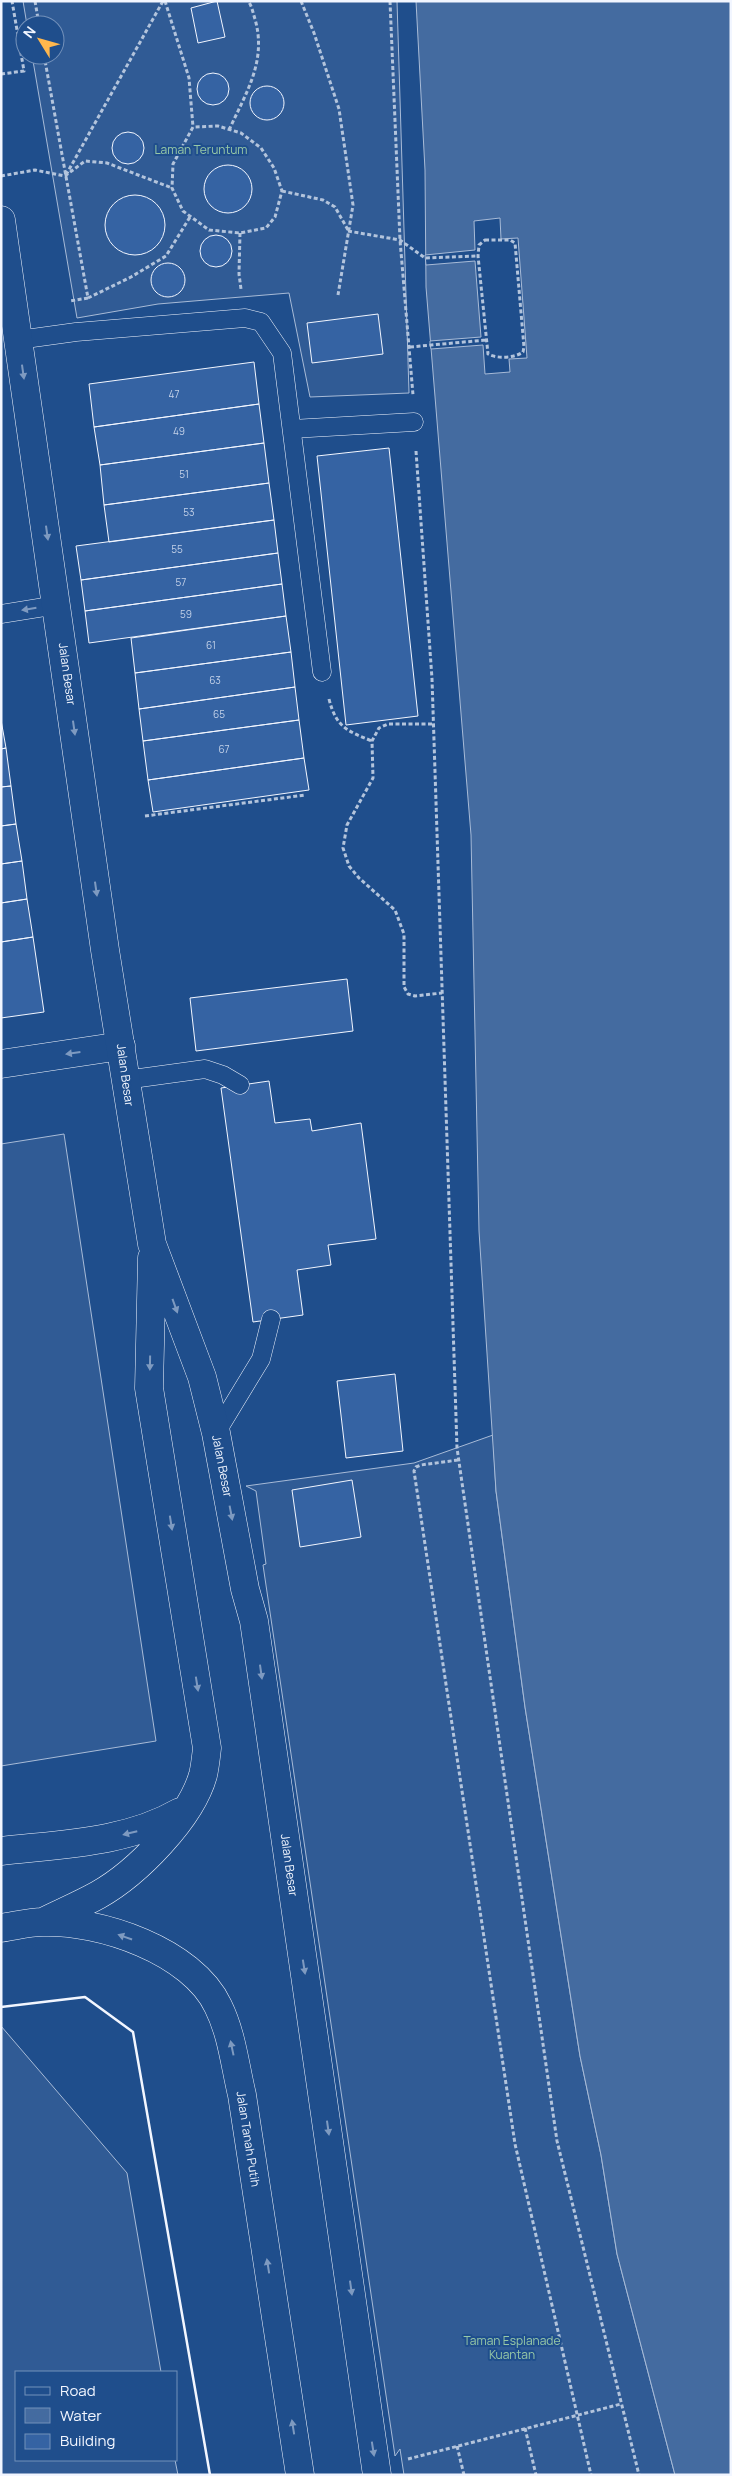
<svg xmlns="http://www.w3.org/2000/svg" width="732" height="2476" font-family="Manrope,sans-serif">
<rect width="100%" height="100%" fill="#1f4e8c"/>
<!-- built -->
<path fill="#305b95" stroke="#a8bbd7" d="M 23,1 L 397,1 L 409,393 L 310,397 L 289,293 L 158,304 L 77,318 L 32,55 L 55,55 L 55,25 L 27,25 Z
M 64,1134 L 156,1741 L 1,1766 L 1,1144 Z
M 493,1435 L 496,1491 L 525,1707 L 580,2056 L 601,2155 L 617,2254 L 675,2475 L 404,2475 L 400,2449 L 395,2456 L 263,1565 L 266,1564 L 256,1491 L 246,1486 L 414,1463 Z
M 1,2026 L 127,2173 L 161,2372 L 16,2372 L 16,2460 L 175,2460 L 178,2475 L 1,2475 Z"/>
<!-- water -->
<path fill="#446ba0" stroke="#a8bbd7" d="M 416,1 L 731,1 L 731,2475 L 675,2475 L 617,2254 L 601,2155 L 580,2056 L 525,1707 L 496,1491 L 479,1231 L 471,835 L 426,287 L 425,170 Z"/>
<!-- pier -->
<path fill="#1f4e8c" stroke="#a8bbd7" d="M 500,218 L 501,239 L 518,238 L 527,358 L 509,359 L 510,372 L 485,374 L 483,345 L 431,349 L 430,344 L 430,341 L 481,337 L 475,261 L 426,265 L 425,255 L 475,250 L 474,221 Z"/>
<!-- building -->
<path fill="#3563a3" stroke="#f2f6ff" d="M 217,1 L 225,37 L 198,43 L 191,8 Z
M197 89a16 16 0 1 1 32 0a16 16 0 1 1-32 0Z
M250 103a17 17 0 1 1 34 0a17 17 0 1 1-34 0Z
M112 148a16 16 0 1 1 32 0a16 16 0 1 1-32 0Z
M204 189a24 24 0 1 1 48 0a24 24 0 1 1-48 0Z
M105 225a30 30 0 1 1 60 0a30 30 0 1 1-60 0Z
M200 251a16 16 0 1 1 32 0a16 16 0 1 1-32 0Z
M151 280a17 17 0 1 1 34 0a17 17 0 1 1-34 0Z
M 378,314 L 383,354 L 312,363 L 307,323 Z
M 254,362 L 259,404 L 94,427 L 89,384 Z
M 259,404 L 264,443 L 100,465 L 94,427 Z
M 264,443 L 269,483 L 104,505 L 100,465 Z
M 389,448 L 418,716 L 346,725 L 317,456 Z
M 269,483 L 274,520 L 109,542 L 104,505 Z
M 274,520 L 278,553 L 81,580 L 76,546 Z
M 278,553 L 282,584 L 85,611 L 81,580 Z
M 282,584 L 286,616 L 89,643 L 85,611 Z
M 286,616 L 291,652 L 135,673 L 131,638 Z
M 291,652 L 295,687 L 139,709 L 135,673 Z
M 295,687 L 299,720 L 143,741 L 139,709 Z
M 1,720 L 6,748 L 1,749 Z
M 299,720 L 304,758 L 148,780 L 143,741 Z
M 6,748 L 11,786 L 1,787 L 1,749 Z
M 304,758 L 309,790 L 153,812 L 148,780 Z
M 11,786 L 16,824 L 1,826 L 1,787 Z
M 16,824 L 22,861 L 1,864 L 1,826 Z
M 22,861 L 27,899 L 1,903 L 1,864 Z
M 27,899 L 33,937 L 1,942 L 1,903 Z
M 33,937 L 44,1012 L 1,1018 L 1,942 Z
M 347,979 L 353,1031 L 196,1051 L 190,998 Z
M 269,1081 L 275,1123 L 310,1119 L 312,1131 L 361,1123 L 376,1239 L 328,1245 L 331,1265 L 297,1270 L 303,1315 L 253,1322 L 221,1088 Z
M 395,1374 L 403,1451 L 346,1458 L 337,1381 Z
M 352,1480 L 361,1537 L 300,1547 L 292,1490 Z"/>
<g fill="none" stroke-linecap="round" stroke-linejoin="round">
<defs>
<path id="lane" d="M 18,340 L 76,332 L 245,318 L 261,322 L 282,353 L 322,672
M 292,429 L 414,422
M 1,614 L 57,605
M 125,1080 L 205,1069 L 223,1075 L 240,1085
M 216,1433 L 261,1359 L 271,1319"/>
<path id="street" d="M 1,1064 L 121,1046"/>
<path id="highway" d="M 1,220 L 105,950 L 152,1244 L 202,1377 L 216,1433 L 245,1589 L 254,1621 L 377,2475
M 1,1851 C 62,1844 126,1843 180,1812
M 43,1922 C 61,1913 80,1905 98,1895 C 137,1873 191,1818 203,1775 C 205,1767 206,1757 207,1748 L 149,1388 L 152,1258
M 1,1928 C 15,1926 29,1922 43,1922 C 100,1920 192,1951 218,2006 C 232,2034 235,2066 242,2095 L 300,2475"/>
</defs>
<!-- lane casing -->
<use href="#lane" stroke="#f2f6ff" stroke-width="19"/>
<!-- street casing -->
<use href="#street" stroke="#f2f6ff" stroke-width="29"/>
<!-- highway casing -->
<use href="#highway" stroke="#f2f6ff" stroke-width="29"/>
<!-- path -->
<path stroke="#b3c4dc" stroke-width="3" stroke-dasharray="4 2.5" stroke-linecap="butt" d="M 35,1 L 39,25
M 165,1 L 189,78 L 193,127 L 173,164 L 172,188 L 183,211 L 209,230 L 240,233 L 266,228 L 275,217 L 282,191 L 274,168 L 261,148 L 241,133 L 218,126 L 193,127
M 301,1 L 314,33 L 339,109 L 353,205 L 338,295
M 390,1 L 400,240 L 413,395
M 44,55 L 88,298 L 70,301
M 1,74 L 24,71 L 12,1
M 229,130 C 246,93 267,61 255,19 C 253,13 252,6 248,1
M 66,175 L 163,1
M 1,176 L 35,170 L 65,176 L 85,161 L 107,163 L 172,188
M 282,191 L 323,200 L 335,207 L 348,230
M 348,231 L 400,240 L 425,258 L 478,256
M 240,233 L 239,274 L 241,289
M 485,240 L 510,240 L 515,243 L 524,347 L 523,352 C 515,358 497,359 488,354 L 478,256 L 479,245 Z
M 88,298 L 131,277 L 166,256 L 190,217
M 410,347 L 486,340
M 416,451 L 432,679 L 457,1448 L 557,2141 L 639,2475
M 329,699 C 336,727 347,731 372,741
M 432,724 L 388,724 L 379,728 L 372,741 L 373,778 L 347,825 L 343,848 L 349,866 L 359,878 L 395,910 L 404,934 L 404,987 L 408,994 L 415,996 L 442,993
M 145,816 L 305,795
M 458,1460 L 421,1465 L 416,1467 L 414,1471 L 515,2144 L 591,2475
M 525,2428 L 536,2475
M 457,2446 L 464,2475
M 408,2459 L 621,2404"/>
<!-- lane -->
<use href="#lane" stroke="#1f4e8c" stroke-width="18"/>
<!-- street -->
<use href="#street" stroke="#1f4e8c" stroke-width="28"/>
<!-- highway -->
<use href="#highway" stroke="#1f4e8c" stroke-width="28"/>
<!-- wall -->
<path stroke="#f2f6ff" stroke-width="2.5" d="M 1,2007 L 85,1997 L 133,2032 L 210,2475"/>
</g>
<!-- one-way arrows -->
<defs><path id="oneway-solid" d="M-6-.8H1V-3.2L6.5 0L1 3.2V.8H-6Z" transform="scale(1.25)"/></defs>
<g fill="#7e9ac0">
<use href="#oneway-solid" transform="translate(23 372) rotate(82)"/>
<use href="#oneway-solid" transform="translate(47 533) rotate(82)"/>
<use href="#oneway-solid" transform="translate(29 609) rotate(171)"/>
<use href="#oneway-solid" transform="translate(74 728) rotate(82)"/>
<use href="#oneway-solid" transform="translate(96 889) rotate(82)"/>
<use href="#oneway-solid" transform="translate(73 1053) rotate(172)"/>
<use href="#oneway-solid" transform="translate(175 1306) rotate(70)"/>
<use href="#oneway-solid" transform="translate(150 1363) rotate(91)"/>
<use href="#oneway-solid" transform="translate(231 1513) rotate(79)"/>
<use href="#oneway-solid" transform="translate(171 1523) rotate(81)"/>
<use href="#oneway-solid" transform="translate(261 1672) rotate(82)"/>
<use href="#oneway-solid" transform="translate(197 1684) rotate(81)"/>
<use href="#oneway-solid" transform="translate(130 1833) rotate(166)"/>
<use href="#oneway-solid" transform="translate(125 1937) rotate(-161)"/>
<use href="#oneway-solid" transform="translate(304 1967) rotate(81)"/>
<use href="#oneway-solid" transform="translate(232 2048) rotate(-102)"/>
<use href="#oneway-solid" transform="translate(328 2128) rotate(82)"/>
<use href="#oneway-solid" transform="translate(268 2266) rotate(-99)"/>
<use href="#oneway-solid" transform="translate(351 2288) rotate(82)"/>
<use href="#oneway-solid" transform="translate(293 2427) rotate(-99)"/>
<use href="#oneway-solid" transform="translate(373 2449) rotate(81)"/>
</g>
<g text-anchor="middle" stroke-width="4" stroke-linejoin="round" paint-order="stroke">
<!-- number labels -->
<g font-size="10" fill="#c3d1e8">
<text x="174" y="398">47</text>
<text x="179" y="435">49</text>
<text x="184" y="478">51</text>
<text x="189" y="516">53</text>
<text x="177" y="553">55</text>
<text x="181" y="586">57</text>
<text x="186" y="618">59</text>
<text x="211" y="649">61</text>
<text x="215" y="684">63</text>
<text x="219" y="718">65</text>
<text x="224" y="753">67</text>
</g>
<!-- park labels -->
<g font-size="12" fill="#97c8a6" stroke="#1f4e8c">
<text x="201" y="154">Laman Teruntum</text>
<text x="512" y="2345">Taman Esplanade<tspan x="512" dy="14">Kuantan</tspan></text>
</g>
<!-- street labels -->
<g font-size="12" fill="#f2f6ff" stroke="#1f4e8c">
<text transform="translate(67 674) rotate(82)" y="4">Jalan Besar</text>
<text transform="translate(125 1075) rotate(82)" y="4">Jalan Besar</text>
<text transform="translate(222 1466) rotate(79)" y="4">Jalan Besar</text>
<text transform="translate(289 1865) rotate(82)" y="4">Jalan Besar</text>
<text transform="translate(248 2139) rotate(81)" y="4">Jalan Tanah Putih</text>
</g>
</g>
<!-- border -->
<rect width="732" height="2476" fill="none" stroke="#f2f6ff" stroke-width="5"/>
<!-- legend -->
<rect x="15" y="2371" width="162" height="90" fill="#1f4e8c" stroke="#7391ba"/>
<rect x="25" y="2387" width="25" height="8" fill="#1f4e8c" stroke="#7391ba"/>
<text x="60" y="2396" font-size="15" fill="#f2f6ff">Road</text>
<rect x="25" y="2408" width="25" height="15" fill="#446ba0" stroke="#7391ba"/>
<text x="60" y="2421" font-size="15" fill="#f2f6ff">Water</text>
<rect x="25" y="2434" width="25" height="15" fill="#3563a3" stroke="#7391ba"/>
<text x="60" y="2446" font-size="15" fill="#f2f6ff">Building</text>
<!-- north arrow -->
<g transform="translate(40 40) rotate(307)"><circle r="24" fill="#1f4e8c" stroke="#7391ba"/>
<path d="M0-4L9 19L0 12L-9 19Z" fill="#ffb74d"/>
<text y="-8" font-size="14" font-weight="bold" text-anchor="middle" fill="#f2f6ff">N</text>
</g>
</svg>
